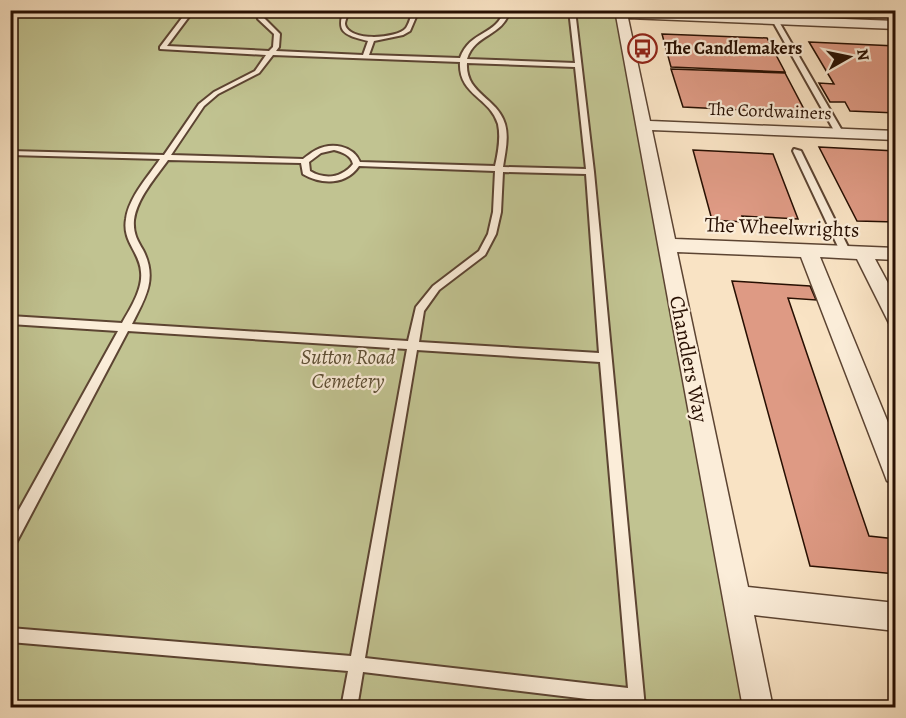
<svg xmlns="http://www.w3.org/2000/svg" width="906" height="718" font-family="Alegreya,serif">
<rect width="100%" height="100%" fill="#f9e3c4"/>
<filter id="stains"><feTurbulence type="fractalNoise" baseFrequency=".00333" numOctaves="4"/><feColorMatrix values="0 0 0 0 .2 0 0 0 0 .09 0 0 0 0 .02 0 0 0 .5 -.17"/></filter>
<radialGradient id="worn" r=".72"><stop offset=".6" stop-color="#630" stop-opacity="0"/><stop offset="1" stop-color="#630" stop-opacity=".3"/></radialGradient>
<!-- green -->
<path fill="#c1c391" stroke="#74694a" stroke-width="1.5" d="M 10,11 L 621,11 L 758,707 L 11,707 Z"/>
<!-- building -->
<path fill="#de9a84" stroke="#270f02" stroke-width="1.5" d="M 777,10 L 828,10 L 831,16 L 779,14 Z
M 832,10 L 873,10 L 878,17 L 836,16 Z
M 662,34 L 767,38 L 785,72 L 671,67 Z
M 809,42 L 896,46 L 896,113 L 850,111 L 845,102 L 830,102 L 819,83 L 834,84 Z
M 671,69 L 785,73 L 806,113 L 683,107 Z
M 819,147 L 896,151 L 896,222 L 857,221 Z
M 693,150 L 773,154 L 798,219 L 742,216 L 744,222 L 712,220 Z
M 732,281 L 810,286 L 816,300 L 788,298 L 869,536 L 896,539 L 896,574 L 810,566 Z"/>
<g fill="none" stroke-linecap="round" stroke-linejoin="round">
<defs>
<path id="lane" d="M 188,10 L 194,10 L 167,46 L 269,51 L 273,47 L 274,34 L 258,19 L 256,10 L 262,10 L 263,17 L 280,34 L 279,47 L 276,51 L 363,55 L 368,41 C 347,35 335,34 344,10 L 350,10 C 348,14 345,21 345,24 C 348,42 397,39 406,28 C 409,24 411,16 413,10 L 419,10 L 410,31 L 403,35 L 374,41 L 369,55 L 460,58 C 470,30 497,36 504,10 L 510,10 C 503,37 475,33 467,59 L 575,63 L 569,10 L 575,10 L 594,172 L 645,708 L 629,708 L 629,704 L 363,672 L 357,708 L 341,708 L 348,671 L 10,642 L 10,628 L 351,656 L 407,349 L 128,331 L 15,545 L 10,546 L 10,526 L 118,331 L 10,324 L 10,316 L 122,323 C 130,309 143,289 141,272 C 140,252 122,242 126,219 C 129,197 148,177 160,159 L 10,155 L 10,151 L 164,155 L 199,104 L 214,92 L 255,71 L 266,55 L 160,49 L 160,47 ZM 273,55 L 460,62 C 458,95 490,97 498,124 C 501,138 498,153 495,166 L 360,162 C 353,145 331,142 316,150 C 312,152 307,156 303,159 L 171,155 L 204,106 L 218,94 L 259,73 ZM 467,63 L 575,67 L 586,169 L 503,167 C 505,153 509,138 505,124 C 497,97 465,94 467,63 ZM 334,150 C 342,152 351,155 353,164 C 342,178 325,180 310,171 L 309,162 L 321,153 ZM 168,160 L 301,163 L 303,174 C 322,185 346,185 359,166 L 495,171 L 493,212 L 488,234 L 479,251 L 433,286 L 416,307 L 408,341 L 132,324 C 145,298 158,279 143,250 C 137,240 133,233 134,220 C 137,198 156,177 168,160 ZM 503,172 L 586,174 L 599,353 L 419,342 L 424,311 L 439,290 L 485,255 L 496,234 L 501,212 ZM 417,350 L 600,362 L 628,688 L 365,658 Z
M 773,19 L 778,20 L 844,134 L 843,136 L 836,134 L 772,20 Z
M 794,149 L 801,151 L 850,251 L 848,253 L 845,254 L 840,251 L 793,151 Z"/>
<path id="street" d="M 615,10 L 896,21 L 896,29 L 628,18 L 650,121 L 896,131 L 896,140 L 652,130 L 675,239 L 896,248 L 896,260 L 875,259 L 896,298 L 896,325 L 889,323 L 857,259 L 820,257 L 896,442 L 896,484 L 887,481 L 884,473 L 801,257 L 677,252 L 748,587 L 896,603 L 896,631 L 754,615 L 773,708 L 743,708 Z"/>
</defs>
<!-- lane casing -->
<use href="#lane" stroke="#5c4432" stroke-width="4"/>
<!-- street casing -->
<use href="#street" stroke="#5c4432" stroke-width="3"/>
<!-- lane -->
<use href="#lane" fill="#fbedd9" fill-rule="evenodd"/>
<!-- street -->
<use href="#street" fill="#fbedd9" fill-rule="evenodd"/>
</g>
<!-- icons -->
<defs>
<symbol id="bus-ring" viewBox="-11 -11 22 22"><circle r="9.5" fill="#fbedd9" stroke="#8f2418" stroke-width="1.5"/><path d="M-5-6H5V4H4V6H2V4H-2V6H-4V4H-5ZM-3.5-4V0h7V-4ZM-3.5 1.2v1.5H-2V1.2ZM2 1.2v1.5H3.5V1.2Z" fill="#8f2418"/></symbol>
</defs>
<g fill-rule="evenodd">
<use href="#bus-ring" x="626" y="32" width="33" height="33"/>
</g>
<g text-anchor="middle" stroke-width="4.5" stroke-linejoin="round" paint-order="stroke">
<!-- far-poi labels -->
<g font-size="18" font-weight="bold" fill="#270f02" stroke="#fbedd9" text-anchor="start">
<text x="664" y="54">The Candlemakers</text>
</g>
<!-- far-street labels -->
<g font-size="18" fill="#270f02" stroke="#fbedd9">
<text transform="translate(770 111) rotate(2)" y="6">The Cordwainers</text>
</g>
<!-- street labels -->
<g font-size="21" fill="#270f02" stroke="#fbedd9">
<text transform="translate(782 227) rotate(2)" y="7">The Wheelwrights</text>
<text transform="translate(689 359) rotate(79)" y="7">Chandlers Way</text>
</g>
<!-- park labels -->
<g font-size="21" font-style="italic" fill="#5d4e34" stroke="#fbedd9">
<text x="348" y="364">Sutton Road<tspan x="348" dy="24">Cemetery</tspan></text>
</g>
</g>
<!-- margin -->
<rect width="906" height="718" fill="none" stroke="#f9e3c4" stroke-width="36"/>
<rect x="12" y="12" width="882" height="694" fill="none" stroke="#270f02" stroke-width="3"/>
<rect x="18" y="18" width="870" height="682" fill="none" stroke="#270f02" stroke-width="1.5"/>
<!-- north arrow -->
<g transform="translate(849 57) rotate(81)" stroke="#fbedd9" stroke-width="4.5" paint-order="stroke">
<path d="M0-4.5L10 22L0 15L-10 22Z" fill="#270f02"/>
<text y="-9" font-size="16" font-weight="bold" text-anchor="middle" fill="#270f02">N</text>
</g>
<rect width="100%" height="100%" filter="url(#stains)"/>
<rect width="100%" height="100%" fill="url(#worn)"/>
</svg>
